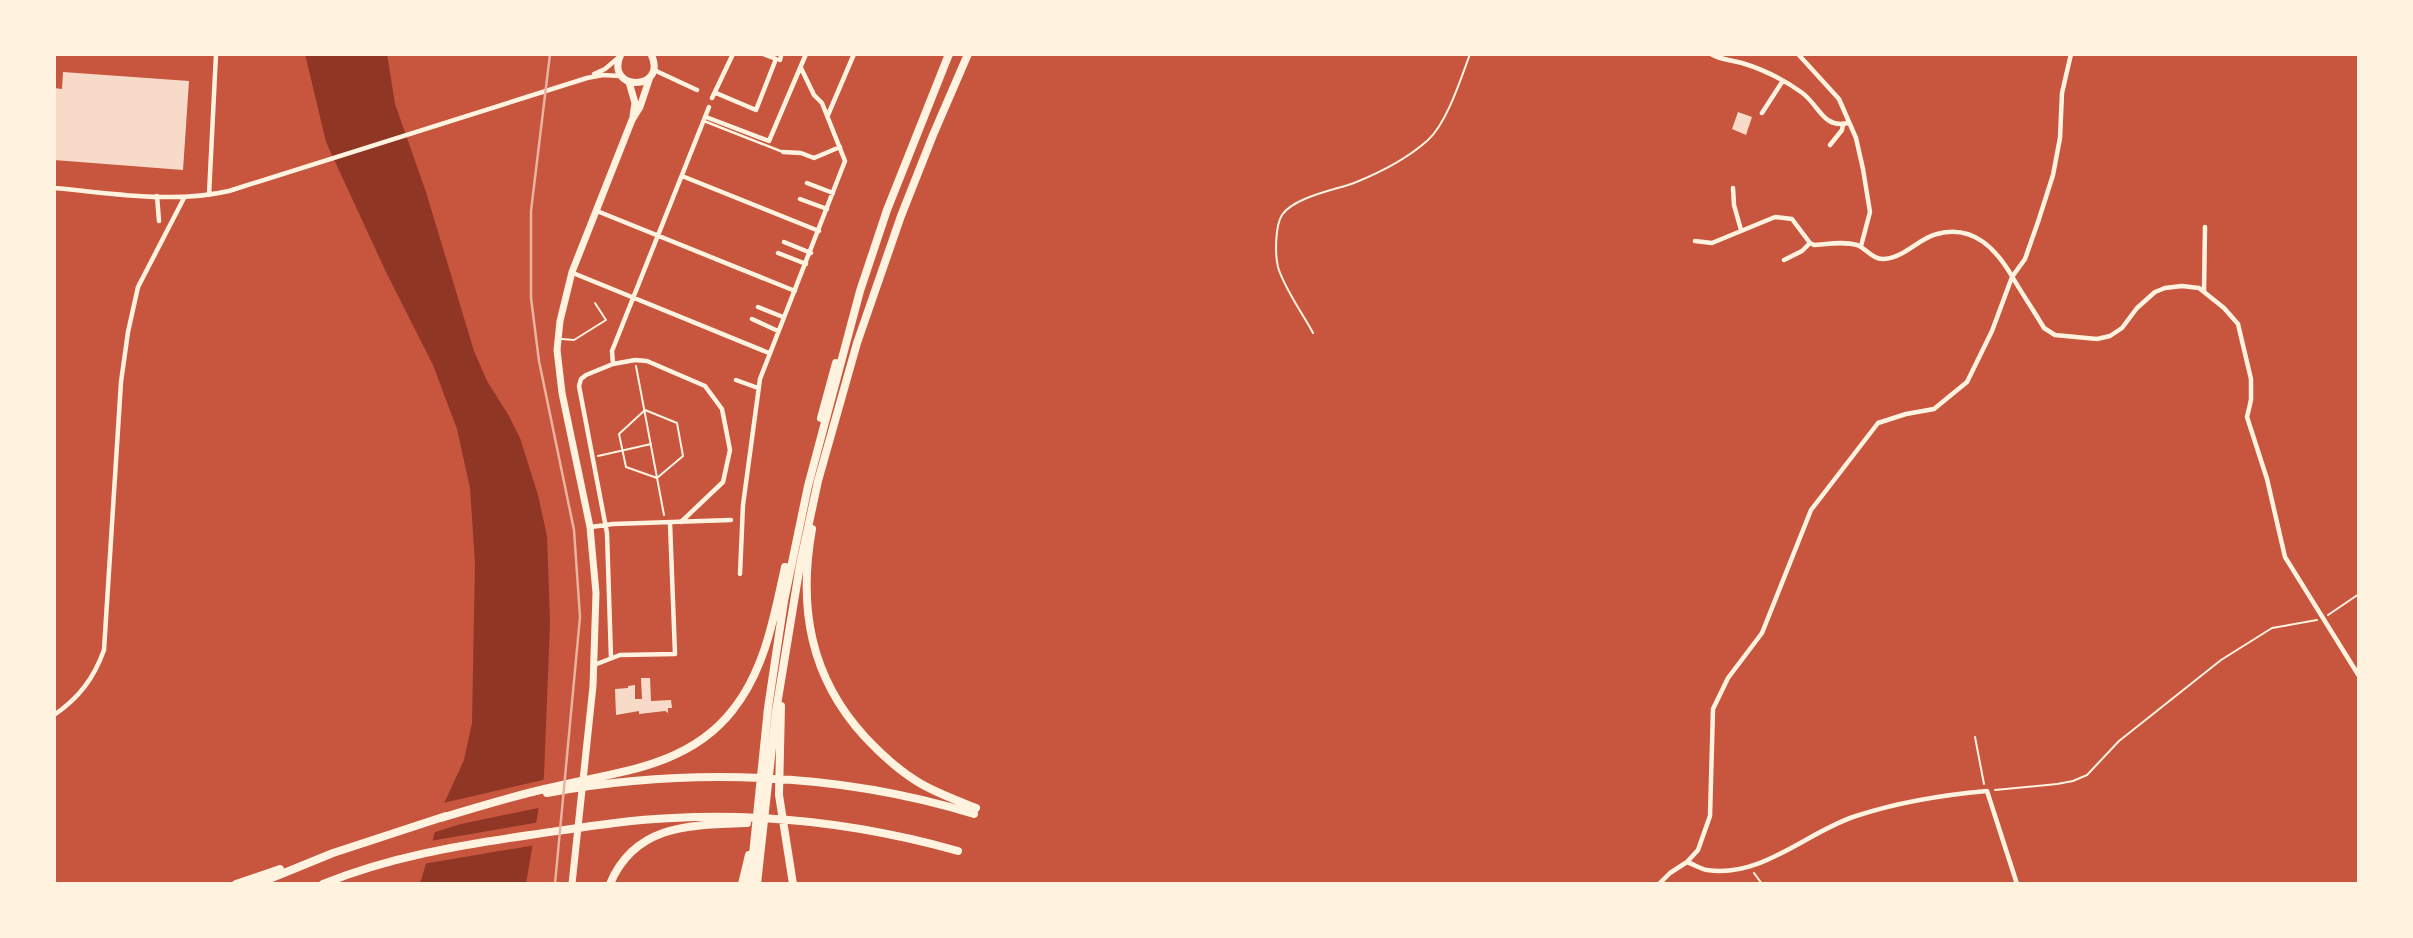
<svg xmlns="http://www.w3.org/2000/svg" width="2413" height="938" font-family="'Asap Condensed',sans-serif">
<rect width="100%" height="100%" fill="#c8553d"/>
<!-- water -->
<path fill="#8f3625" d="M 305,54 L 387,54 L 395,104 L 426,192 L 474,351 L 487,381 L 509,416 L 520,438 L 538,495 L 547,536 L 550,622 L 544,776 L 526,884 L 420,884 L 442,808 L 464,760 L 472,723 L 475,563 L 470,488 L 457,429 L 433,365 L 386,272 L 326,142 Z"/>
<!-- pier -->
<path fill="#c8553d" d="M 547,779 L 543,807 L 461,824 L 432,833 L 439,804 Z
M 540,822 L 536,845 L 423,864 L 430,841 Z"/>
<!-- building -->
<path fill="#f7dbc8" d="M 63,72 L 189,81 L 183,170 L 54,160 L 54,88 L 62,89 Z
M 1738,112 L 1752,117 L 1746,135 L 1732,129 Z
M 641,678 L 650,678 L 651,701 L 671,700 L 672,708 L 668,708 L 668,713 L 665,711 L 639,714 L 639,711 L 616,715 L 615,689 L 628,688 L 628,686 L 635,685 L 635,699 L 642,699 Z"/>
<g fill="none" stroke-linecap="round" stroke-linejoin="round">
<!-- path -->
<path stroke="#fff3e0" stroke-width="2" d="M 1313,333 C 1303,314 1284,288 1278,267 C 1275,255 1275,226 1282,215 C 1294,197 1335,190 1354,183 C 1379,173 1408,158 1428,140 C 1447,123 1461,78 1470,54
M 636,366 L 664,515
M 645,410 L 677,423 L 683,456 L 657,478 L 626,467 L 619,434 Z
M 598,456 L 651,444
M 2328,615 L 2359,594
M 1975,737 L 1984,784
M 1995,790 L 2057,784 L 2073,781 L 2087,775 L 2119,741 L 2221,660 L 2272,628 L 2317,620
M 1754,873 L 1762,884"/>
<!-- service -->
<path stroke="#fff3e0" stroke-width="2" d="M 562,339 L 574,340 L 606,320 L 595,303"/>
<!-- pedestrian -->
<path stroke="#fff3e0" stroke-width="2.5" d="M 704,121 L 783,152"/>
<!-- minor -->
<path stroke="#fff3e0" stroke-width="4.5" d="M 1711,54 C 1721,60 1731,60 1742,63 C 1762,69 1784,80 1801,92 C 1819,104 1822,129 1848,123
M 1798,54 L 1839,99 L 1856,138 L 1863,169 L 1870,212 L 1861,246
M 780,60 L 781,56
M 654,70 L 697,90
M 594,74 L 605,69 L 618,58
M 716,93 L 756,110 L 776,59 L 763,54
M 712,98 L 733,54
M 1762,113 L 1782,82
M 828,115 L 854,54
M 706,117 L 769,141 L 806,54
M 1830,145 L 1842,130 L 1843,124
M 783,152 L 801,153 L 814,158 L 840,147
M 682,176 L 819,231
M 807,183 L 833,193
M 54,188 C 112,193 172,204 229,191 L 587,78 L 603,75 L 620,76
M 1733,188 L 1734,205 L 1741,230
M 209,195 L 216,54
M 157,196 L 159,221
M 800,199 L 827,209
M 597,211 L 795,291
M 1695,241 L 1712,243 L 1775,217 L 1792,219 L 1810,243 L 1814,245 C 1828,244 1844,241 1857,245 C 1867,249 1873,260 1884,259 C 1904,258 1919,238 1937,234 C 1974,224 1997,250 2013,278 C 2023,295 2034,311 2044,328 L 2055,335 L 2097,339 L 2110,336 L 2122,328 L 2137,308 L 2155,292 L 2165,288 L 2182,286 L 2199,288 L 2224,308 L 2238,324 L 2251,379 L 2251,400 L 2247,417 L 2267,479 L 2285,557 L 2359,676
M 784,242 L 811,253
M 778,253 L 806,264
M 1784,260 L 1802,251 L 1810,243
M 573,273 L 769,353
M 2204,292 L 2205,227
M 758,307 L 783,317
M 752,319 L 778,331
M 613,364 L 612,351 L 709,107
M 736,380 L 758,388
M 591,527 L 613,524 L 731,520
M 740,574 L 743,505 L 760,379 L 845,161 L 822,103 L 814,95 L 801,68
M 611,658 L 607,533 L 579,386 L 581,379 L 586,375 L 613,364 L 635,360 L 647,361 L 705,386 L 722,409 L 730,450 L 723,482 L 681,522
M 594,665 L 620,655 L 675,654 L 670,523
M 54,715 C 79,698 94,678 104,650 L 121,382 L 128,332 L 138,287 L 184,198
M 1687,862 C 1693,864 1701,869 1707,870 C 1761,879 1808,831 1856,816 C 1899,802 1941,795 1987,791 L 2017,884
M 1659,884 L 1670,873 L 1687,862 L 1698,850 L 1710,816 L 1713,709 L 1728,678 L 1762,633 L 1811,510 L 1878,423 L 1906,414 L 1934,409 L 1967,382 L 1992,331 L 2012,277 L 2025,259 L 2038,222 L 2053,175 L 2060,138 L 2062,93 L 2071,54"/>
<!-- trunk -->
<path stroke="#fff3e0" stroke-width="7" d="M 621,54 C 603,92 669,92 651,54
M 629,82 L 635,103 L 633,116
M 572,884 L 593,686 L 596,593 L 590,527 L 562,393 L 557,350 L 560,321 L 572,272 L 632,120 L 640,107 L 650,77"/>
<!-- motorway -->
<path stroke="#fff3e0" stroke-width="8" d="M 821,418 L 836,363
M 812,529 C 798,607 810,677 865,737 C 881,754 898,770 918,782 C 936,793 956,800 976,808
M 781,706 L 779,795 L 793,884
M 547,793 C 687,767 838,772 974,814
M 441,818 C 477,807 513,796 549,788 C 615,772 687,768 732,711 C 765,670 774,617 785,567
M 236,884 L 280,869
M 257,884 L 333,853 L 446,816
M 323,884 C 389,857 460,845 530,835 C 578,828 625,820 673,818 C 769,813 865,825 958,851
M 610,884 C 635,824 691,825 747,823
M 742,884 L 749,855
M 750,884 L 768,708 L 784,601 L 808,486 L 860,291 L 887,210 L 949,54
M 757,884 L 776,711 L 800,565 L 818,481 L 857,343 L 901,216 L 933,135 L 968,54"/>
<!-- rail -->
<path stroke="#e9b49f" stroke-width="2.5" d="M 550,54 L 531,211 L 531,298 L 539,361 L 574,530 L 580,617 L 555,884"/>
</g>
<!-- border -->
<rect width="2413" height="938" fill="none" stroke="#fff3e0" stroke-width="112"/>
</svg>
